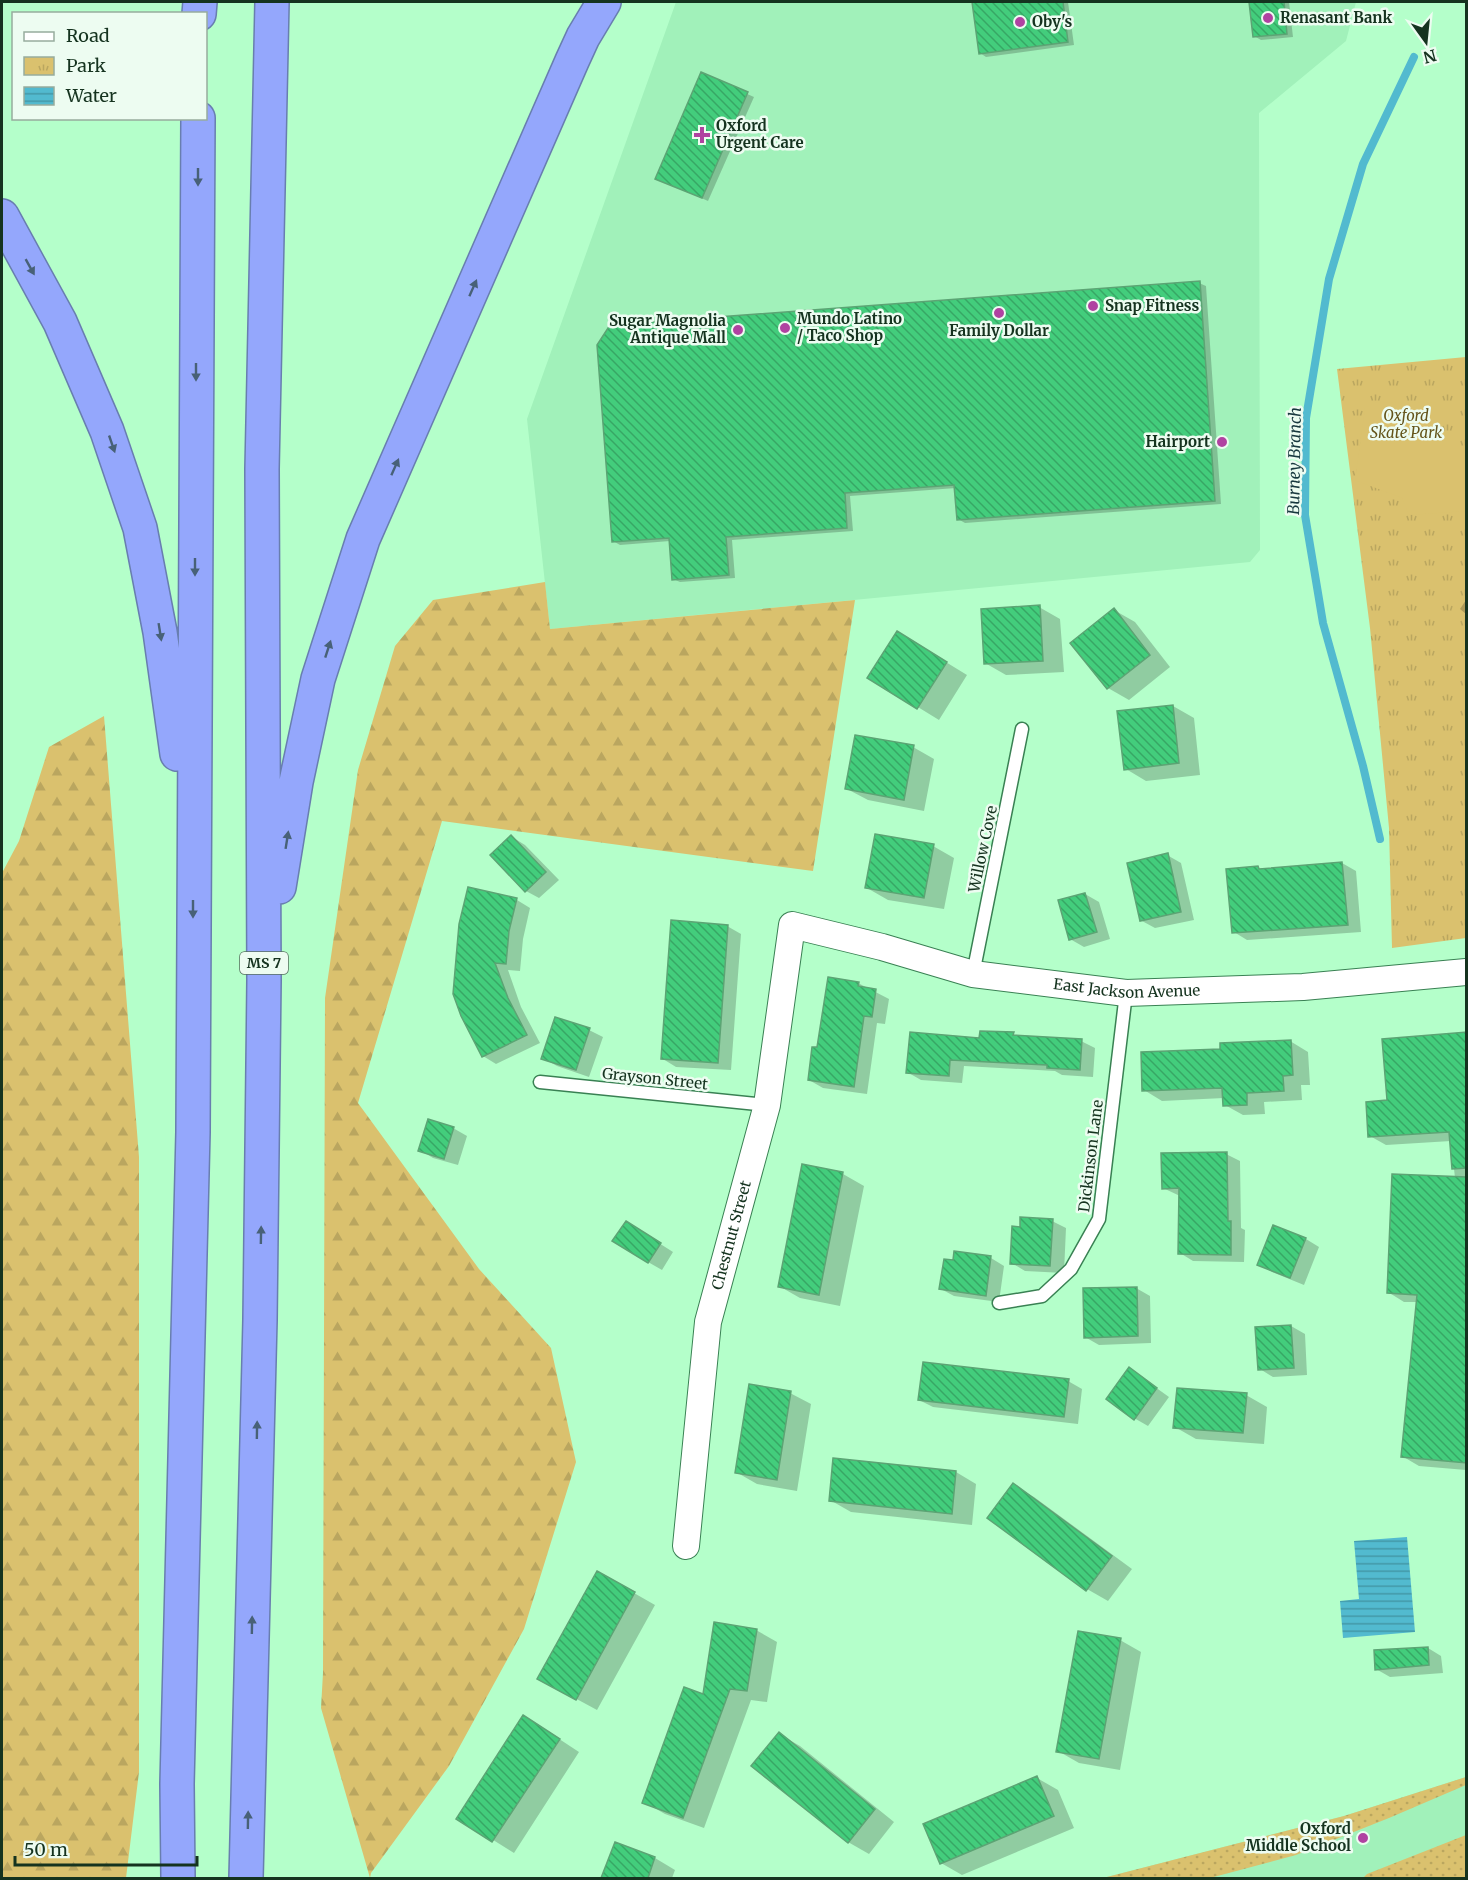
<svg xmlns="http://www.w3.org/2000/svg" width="1468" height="1880" font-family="Merriweather,serif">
<defs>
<pattern id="grass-dots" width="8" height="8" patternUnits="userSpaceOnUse" patternTransform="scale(1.5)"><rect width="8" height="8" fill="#dac16e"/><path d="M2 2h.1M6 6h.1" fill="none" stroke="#baa65f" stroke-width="1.8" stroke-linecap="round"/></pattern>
<pattern id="forest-firs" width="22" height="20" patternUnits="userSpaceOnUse" patternTransform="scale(1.5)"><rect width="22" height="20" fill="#dac16e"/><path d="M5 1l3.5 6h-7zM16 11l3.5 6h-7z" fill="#baa65f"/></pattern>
<pattern id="park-tufts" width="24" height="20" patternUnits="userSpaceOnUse" patternTransform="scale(1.5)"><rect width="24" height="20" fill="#dac16e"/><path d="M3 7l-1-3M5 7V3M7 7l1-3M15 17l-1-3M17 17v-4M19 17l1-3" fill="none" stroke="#baa65f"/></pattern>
<pattern id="water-rules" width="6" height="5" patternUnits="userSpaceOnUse" patternTransform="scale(1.5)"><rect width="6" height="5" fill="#52bacf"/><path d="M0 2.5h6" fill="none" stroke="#4398a7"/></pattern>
<pattern id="building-back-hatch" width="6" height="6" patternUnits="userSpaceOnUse" patternTransform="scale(1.5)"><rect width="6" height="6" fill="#43cd7c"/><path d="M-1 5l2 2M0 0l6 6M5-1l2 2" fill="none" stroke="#37a765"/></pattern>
</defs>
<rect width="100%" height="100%" fill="#b4ffca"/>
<!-- built -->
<path fill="#a1f1ba" d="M 676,2 L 1356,2 L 1346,41 L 1259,113 L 1260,550 L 1250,562 L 550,629 L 527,419 Z
M 1466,1777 L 1466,1878 L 1103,1878 L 1344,1816 Z"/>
<!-- grass -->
<path fill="url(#grass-dots)" d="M 1466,1777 L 1466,1785 L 1389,1818 L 1296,1855 L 1210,1878 L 1103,1878 L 1344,1816 Z
M 1466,1835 L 1466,1878 L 1363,1878 L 1367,1874 Z"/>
<!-- forest -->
<path fill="url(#forest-firs)" d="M 545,582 L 550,629 L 855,600 L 813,871 L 442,821 L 358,1103 L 479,1269 L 551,1348 L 576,1462 L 524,1629 L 449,1766 L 371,1873 L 370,1878 L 321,1708 L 323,1673 L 325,998 L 358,770 L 395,646 L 433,600 Z
M 104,716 L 139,1157 L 139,1772 L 126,1878 L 2,1878 L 2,873 L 19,841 L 49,747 Z"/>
<!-- park -->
<path fill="url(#park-tufts)" d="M 1466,357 L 1466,938 L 1392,948 L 1389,828 L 1370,628 L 1337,369 Z"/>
<!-- pitch -->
<path fill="#dac16e" d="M 1437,402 L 1437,448 L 1466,448 L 1466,511 L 1409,515 L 1402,498 L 1355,480 L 1365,408 L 1374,403 Z"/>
<!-- water -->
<path fill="url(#water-rules)" d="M 1407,1537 L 1415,1632 L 1343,1638 L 1340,1601 L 1359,1599 L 1354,1541 Z"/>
<!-- shadow -->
<path fill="#0003" d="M 973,2 L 1068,2 L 1074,45 L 986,57 L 980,53 Z
M 1251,2 L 1289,2 L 1293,37 L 1261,40 L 1254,36 Z
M 702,74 L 754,97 L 708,201 L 663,181 Z
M 1199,283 L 1206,286 L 1221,504 L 965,523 L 958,519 L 956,488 L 850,496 L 853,531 L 732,540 L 735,578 L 680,582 L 673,579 L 670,541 L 620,545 L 613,541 Z
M 1466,600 L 1466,614 L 1460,609 Z
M 1039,607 L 1060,619 L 1064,672 L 1006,675 L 985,663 Z
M 1114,610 L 1135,622 L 1170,667 L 1129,700 L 1108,688 Z
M 918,645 L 967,675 L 939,720 L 869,677 Z
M 1173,706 L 1194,718 L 1200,775 L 1146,781 L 1126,769 Z
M 913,747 L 934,759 L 924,811 L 868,800 L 847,789 Z
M 512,837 L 525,845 L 559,880 L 539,898 L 526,891 Z
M 933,846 L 954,858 L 944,909 L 888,900 L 867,888 Z
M 1167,855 L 1181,863 L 1194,920 L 1155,928 L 1142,921 Z
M 1342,863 L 1356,871 L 1361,932 L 1247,940 L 1234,932 L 1258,868 L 1263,871 Z
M 469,889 L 517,900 L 530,908 L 523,939 L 520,971 L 508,970 L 521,1007 L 540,1043 L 496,1064 L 483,1056 Z
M 1085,894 L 1099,902 L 1110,939 L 1084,947 L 1070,939 Z
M 727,926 L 741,934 L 731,1070 L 676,1067 L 663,1059 Z
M 858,983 L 889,999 L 885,1024 L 877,1023 L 867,1094 L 823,1088 L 809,1080 Z
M 589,1030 L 603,1037 L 589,1077 L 557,1066 L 543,1058 Z
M 1466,1033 L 1466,1470 L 1419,1466 L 1402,1456 L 1418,1302 L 1404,1302 L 1388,1292 L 1455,1178 L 1451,1141 L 1386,1145 L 1370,1136 L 1389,1102 Z
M 1013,1034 L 1019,1037 L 1081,1041 L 1095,1048 L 1093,1077 L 1062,1075 L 1055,1071 L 964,1066 L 962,1083 L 921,1080 L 907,1072 L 981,1039 Z
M 1290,1041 L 1308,1052 L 1310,1085 L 1301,1085 L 1302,1100 L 1264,1102 L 1265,1114 L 1243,1115 L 1225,1105 L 1224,1098 L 1162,1101 L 1144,1090 L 1222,1050 Z
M 453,1128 L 467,1136 L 458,1165 L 433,1158 L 420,1150 Z
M 1226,1154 L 1240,1161 L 1241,1228 L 1245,1230 L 1244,1262 L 1193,1261 L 1180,1253 L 1180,1196 L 1163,1188 Z
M 803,1166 L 843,1174 L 864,1186 L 840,1306 L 800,1298 L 779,1286 Z
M 1052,1221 L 1066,1228 L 1064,1273 L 1025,1271 L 1012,1263 L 1021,1228 Z
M 1274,1227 L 1306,1239 L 1319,1247 L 1304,1285 L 1272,1272 L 1258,1264 Z
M 640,1231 L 673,1252 L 662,1270 L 648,1262 Z
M 991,1258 L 1004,1266 L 999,1302 L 954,1296 L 941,1289 L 954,1262 Z
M 1136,1288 L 1150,1296 L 1151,1343 L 1099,1345 L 1085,1337 Z
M 1291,1326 L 1305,1334 L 1307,1375 L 1273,1377 L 1260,1369 Z
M 1130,1369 L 1169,1397 L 1148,1426 L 1134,1418 Z
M 1068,1381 L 1082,1389 L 1078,1424 L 933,1407 L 919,1400 Z
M 790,1393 L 811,1404 L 797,1491 L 757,1484 L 736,1472 Z
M 1246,1395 L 1267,1407 L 1264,1444 L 1196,1439 L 1175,1427 Z
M 956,1472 L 976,1484 L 972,1525 L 851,1512 L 830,1500 Z
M 1013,1485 L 1034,1497 L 1132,1569 L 1108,1601 L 1087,1589 Z
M 634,1593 L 655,1605 L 597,1710 L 560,1690 Z
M 756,1630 L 777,1642 L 767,1702 L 751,1700 L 704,1828 L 665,1814 L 644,1802 Z
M 1120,1640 L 1141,1652 L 1120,1770 L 1079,1763 L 1058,1751 Z
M 1428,1648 L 1441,1656 L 1443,1673 L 1390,1677 L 1376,1669 Z
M 544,1729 L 579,1752 L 514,1853 L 458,1818 Z
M 779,1734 L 800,1746 L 894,1822 L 869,1854 L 848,1842 Z
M 1037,1778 L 1058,1790 L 1074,1828 L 962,1875 L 941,1863 Z
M 615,1844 L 655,1858 L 675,1870 L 672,1878 L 603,1878 Z"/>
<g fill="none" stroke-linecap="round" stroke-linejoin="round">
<!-- stream -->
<path stroke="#52bacf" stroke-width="8" d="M 1380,839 L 1363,766 L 1323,623 L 1305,515 L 1306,418 L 1329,279 L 1363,164 L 1414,57"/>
</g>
<!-- building -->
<path fill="url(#building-back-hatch)" stroke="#5ca474" stroke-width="1.5" d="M 972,2 L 1063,2 L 1068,42 L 979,54 Z
M 1249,2 L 1284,2 L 1287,34 L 1253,37 Z
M 701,72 L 748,92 L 702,198 L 655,179 Z
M 1200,281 L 1215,501 L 957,520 L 954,485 L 845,493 L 847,528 L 726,537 L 729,575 L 672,580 L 669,538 L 612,542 L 597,345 L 610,325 Z
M 1040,605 L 1043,661 L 984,664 L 981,609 Z
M 1114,608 L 1150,655 L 1107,689 L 1070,643 Z
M 897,631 L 947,662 L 917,709 L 867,678 Z
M 1173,705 L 1179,763 L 1124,770 L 1117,711 Z
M 855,735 L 914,745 L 904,800 L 845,789 Z
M 875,834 L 934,844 L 924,898 L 865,888 Z
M 511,835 L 546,872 L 525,892 L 490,855 Z
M 1168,853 L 1181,912 L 1140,921 L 1127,863 Z
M 1342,862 L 1348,925 L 1232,933 L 1226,869 L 1258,866 L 1259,869 Z
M 468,887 L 517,898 L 509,931 L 506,964 L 495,963 L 508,998 L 527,1035 L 482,1057 L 461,1016 L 453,994 L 459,924 Z
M 1085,893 L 1097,932 L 1069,940 L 1058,900 Z
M 671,920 L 728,925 L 718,1063 L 661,1059 Z
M 828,977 L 859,982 L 858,986 L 876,989 L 872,1017 L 864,1016 L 854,1087 L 808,1080 L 812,1047 L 817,1047 Z
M 555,1017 L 590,1028 L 576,1070 L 541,1059 Z
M 980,1031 L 1014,1032 L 1013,1035 L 1082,1039 L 1080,1070 L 1047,1068 L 1047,1065 L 950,1060 L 949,1076 L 906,1073 L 910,1032 L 979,1038 Z
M 1467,1032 L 1467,1168 L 1452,1169 L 1449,1132 L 1368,1137 L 1366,1102 L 1387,1100 L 1382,1039 Z
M 1291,1040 L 1293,1075 L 1283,1076 L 1284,1091 L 1247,1093 L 1247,1105 L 1223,1106 L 1222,1088 L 1142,1091 L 1141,1052 L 1220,1049 L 1220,1043 Z
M 428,1119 L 454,1127 L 444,1159 L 418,1151 Z
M 1227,1152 L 1228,1221 L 1231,1221 L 1231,1255 L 1178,1254 L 1179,1188 L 1162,1189 L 1161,1153 Z
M 802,1164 L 843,1172 L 819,1295 L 778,1287 Z
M 1392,1174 L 1467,1177 L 1467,1463 L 1401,1457 L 1417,1295 L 1387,1293 Z
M 1020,1217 L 1053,1219 L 1050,1266 L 1010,1264 L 1012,1226 L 1020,1227 Z
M 626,1221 L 661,1243 L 648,1263 L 612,1241 Z
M 1273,1225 L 1306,1238 L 1290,1278 L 1257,1265 Z
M 954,1251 L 991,1256 L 986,1296 L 939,1289 L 944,1259 L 953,1260 Z
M 1137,1287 L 1138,1336 L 1084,1338 L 1083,1288 Z
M 1291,1325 L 1294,1368 L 1258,1370 L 1255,1327 Z
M 923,1362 L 1069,1379 L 1064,1417 L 918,1400 Z
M 1129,1367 L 1157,1388 L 1134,1420 L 1106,1399 Z
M 749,1384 L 791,1391 L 777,1480 L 735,1473 Z
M 1177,1388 L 1247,1393 L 1243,1433 L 1173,1428 Z
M 833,1458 L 956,1471 L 952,1514 L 829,1501 Z
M 1013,1483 L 1112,1556 L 1086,1591 L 987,1518 Z
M 597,1571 L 635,1592 L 576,1700 L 537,1679 Z
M 714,1622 L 757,1629 L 747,1691 L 730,1689 L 683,1818 L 642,1803 L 684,1687 L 703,1694 Z
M 1078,1631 L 1121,1638 L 1099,1759 L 1056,1752 Z
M 1428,1647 L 1429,1665 L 1375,1670 L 1374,1650 Z
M 523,1715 L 560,1739 L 492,1842 L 456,1819 Z
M 779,1732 L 875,1809 L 848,1843 L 751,1766 Z
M 1037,1776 L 1054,1816 L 940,1864 L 923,1824 Z
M 615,1842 L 655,1857 L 648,1878 L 601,1878 Z"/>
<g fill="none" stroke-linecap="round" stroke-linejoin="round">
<defs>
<path id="lane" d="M 973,974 L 1022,729
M 540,1082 L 767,1105
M 999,1303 L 1042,1296 L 1071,1269 L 1099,1219 L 1126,993"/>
<g id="street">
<path id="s1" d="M 686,1546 L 708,1322 L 767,1105 L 792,925 L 882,947 L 973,974 L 1126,993 L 1303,987 L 1466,972"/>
</g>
<path id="highway" d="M 199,14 L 200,2
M 2,216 L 60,322 L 107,431 L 140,528 L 160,632 L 177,754
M 279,887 L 296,782 L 318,679 L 363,539 L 572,61 L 583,37 L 604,2
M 178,1878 L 177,1784 L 193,1132 L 198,118
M 246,1878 L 260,1320 L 264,980 L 262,469 L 272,2"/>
</defs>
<!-- lane casing -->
<use href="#lane" stroke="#398153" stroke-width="15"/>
<!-- street casing -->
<use href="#street" stroke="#398153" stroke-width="28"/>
<!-- highway casing -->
<use href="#highway" stroke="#687eaf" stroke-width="36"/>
<!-- lane -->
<use href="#lane" stroke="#fff" stroke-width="12"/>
<!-- street -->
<use href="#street" stroke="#fff" stroke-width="26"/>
<!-- highway -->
<use href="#highway" stroke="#94a7fc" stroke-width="33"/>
</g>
<!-- one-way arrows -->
<defs><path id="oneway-solid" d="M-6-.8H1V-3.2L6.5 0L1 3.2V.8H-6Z" transform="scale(1.5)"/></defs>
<g fill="#486177">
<use href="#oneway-solid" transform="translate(198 177) rotate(90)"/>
<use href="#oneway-solid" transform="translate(30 267) rotate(61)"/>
<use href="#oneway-solid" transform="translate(473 288) rotate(-66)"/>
<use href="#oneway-solid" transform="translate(196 372) rotate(90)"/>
<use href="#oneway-solid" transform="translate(112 444) rotate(71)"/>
<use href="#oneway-solid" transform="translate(395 467) rotate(-66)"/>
<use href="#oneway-solid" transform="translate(195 567) rotate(90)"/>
<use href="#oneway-solid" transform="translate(160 632) rotate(81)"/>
<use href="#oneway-solid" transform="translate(328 649) rotate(-72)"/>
<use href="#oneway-solid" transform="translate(287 840) rotate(-81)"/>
<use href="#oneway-solid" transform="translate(193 909) rotate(90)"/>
<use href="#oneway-solid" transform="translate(261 1235) rotate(-89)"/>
<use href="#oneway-solid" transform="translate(257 1430) rotate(-89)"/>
<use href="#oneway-solid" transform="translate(252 1625) rotate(-89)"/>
<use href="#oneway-solid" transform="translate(248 1820) rotate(-89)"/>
</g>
<!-- markers -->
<g fill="#b042a1" stroke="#edfcf1" stroke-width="2">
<circle cx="1268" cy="18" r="6"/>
<circle cx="1020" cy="22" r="6"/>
<path d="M699 126h6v6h6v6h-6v6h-6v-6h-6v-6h6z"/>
<circle cx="1093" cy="306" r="6"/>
<circle cx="999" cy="313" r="6"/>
<circle cx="785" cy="328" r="6"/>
<circle cx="738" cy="330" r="6"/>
<circle cx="1222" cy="442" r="6"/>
<circle cx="1363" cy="1838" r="6"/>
</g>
<g text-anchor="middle" stroke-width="5" stroke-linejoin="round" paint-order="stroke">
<!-- shield labels -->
<rect fill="#edfcf1" stroke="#566f5e" stroke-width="1.5" x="240" y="952" width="48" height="22" rx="4.5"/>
<g font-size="14" font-weight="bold" fill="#15331f">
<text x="264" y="968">MS 7</text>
</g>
<!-- poi labels -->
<g font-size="15" font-weight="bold" fill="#15331f" stroke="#edfcf1" text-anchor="start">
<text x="1280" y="23">Renasant Bank</text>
<text x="1032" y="27">Oby's</text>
<text x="716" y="131">Oxford<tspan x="716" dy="17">Urgent Care</tspan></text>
<text x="1105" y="311">Snap Fitness</text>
<text x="797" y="324">Mundo Latino<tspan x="797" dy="17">/ Taco Shop</tspan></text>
<text x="726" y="326" text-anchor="end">Sugar Magnolia<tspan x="726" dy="17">Antique Mall</tspan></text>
<text x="999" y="336" text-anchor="middle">Family Dollar</text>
<text x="1210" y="447" text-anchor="end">Hairport</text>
<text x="1351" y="1834" text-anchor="end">Oxford<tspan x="1351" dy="17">Middle School</tspan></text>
</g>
<!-- park labels -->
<g font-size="15" font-style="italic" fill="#64541a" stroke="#edfcf1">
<text x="1406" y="421">Oxford<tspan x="1406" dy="17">Skate Park</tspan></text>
</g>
<!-- street labels -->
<g font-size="15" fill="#15331f" stroke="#edfcf1">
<text transform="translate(983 849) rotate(-78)" y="5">Willow Cove</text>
<text dy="5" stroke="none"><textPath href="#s1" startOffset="974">East Jackson Avenue</textPath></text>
<text transform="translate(655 1079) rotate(6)" y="5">Grayson Street</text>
<text transform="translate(1091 1156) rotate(-83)" y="5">Dickinson Lane</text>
<text dy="5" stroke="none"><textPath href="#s1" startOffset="315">Chestnut Street</textPath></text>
</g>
<!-- water labels -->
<g font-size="16" font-style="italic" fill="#19393f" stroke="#edfcf1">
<text transform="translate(1294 461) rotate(-89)" y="6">Burney Branch</text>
</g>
</g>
<!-- border -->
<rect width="1468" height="1880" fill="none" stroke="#15331f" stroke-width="6"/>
<!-- legend -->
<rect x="12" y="12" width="195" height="108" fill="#edfcf1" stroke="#97ac9d" stroke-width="1.5"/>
<rect x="24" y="32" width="30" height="9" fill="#ffffff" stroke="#97ac9d" stroke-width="1.5"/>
<text x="66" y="42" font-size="18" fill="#15331f">Road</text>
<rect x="24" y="57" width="30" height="18" fill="url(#park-tufts)" stroke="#97ac9d" stroke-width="1.5"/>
<text x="66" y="72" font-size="18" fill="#15331f">Park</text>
<rect x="24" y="87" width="30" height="18" fill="url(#water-rules)" stroke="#97ac9d" stroke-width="1.5"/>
<text x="66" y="102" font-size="18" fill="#15331f">Water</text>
<!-- north arrow -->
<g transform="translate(1426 42) rotate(165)" stroke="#edfcf1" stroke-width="4.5" paint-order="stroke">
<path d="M0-4.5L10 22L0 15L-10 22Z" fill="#15331f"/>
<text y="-9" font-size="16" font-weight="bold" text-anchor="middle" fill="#15331f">N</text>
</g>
<!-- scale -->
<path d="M15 1856v9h182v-9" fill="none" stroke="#15331f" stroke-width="3"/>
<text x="24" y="1856" font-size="18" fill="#15331f" stroke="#edfcf1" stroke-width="4.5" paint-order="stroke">50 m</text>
</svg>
